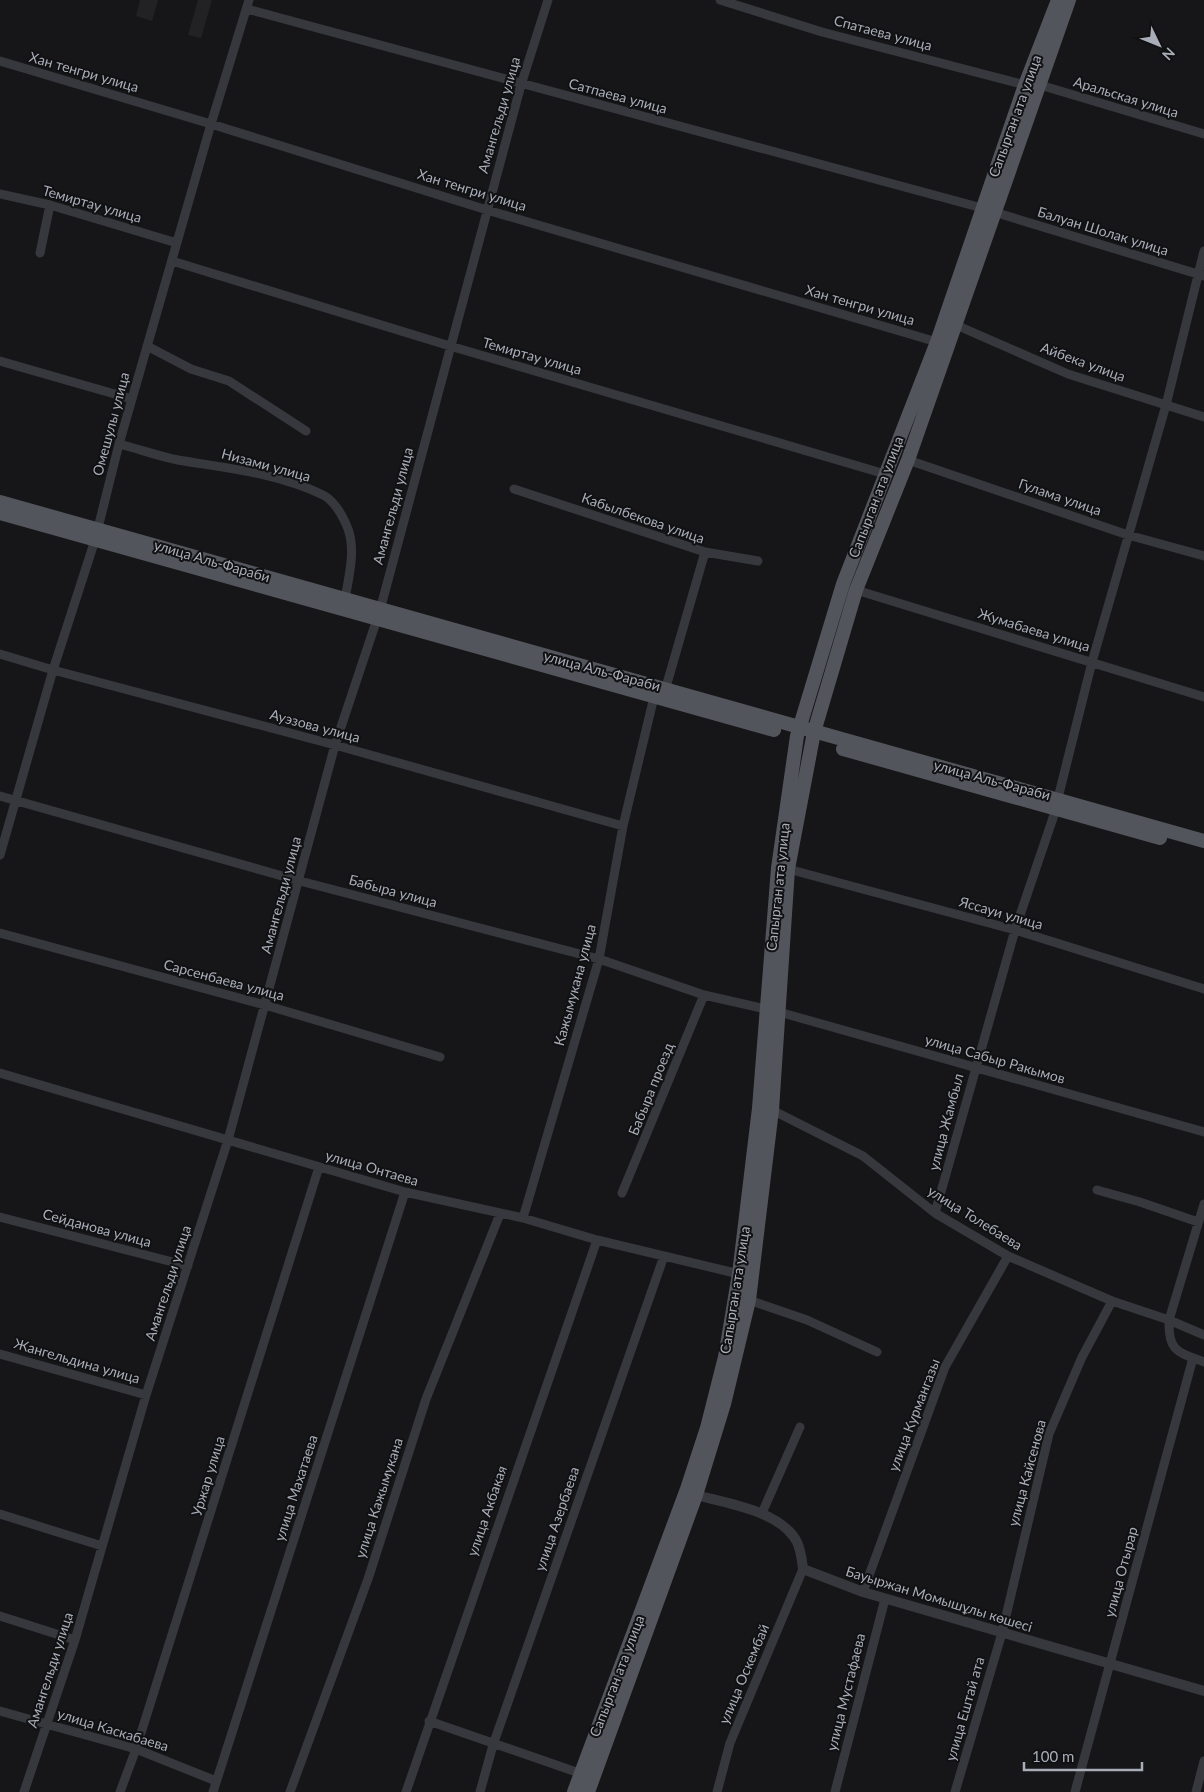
<svg xmlns="http://www.w3.org/2000/svg" width="1204" height="1792" font-family="Lato,sans-serif">
<rect width="100%" height="100%" fill="#161618"/>
<!-- built -->
<path fill="#222225" d="M 140,0 L 158,0 L 152,21 L 136,16 Z
M 198,0 L 212,0 L 201,38 L 188,35 Z"/>
<g fill="none" stroke-linecap="round" stroke-linejoin="round">
<!-- minor -->
<path stroke="#37383d" stroke-width="9" d="M 720,0 L 822,32 L 1025,85 L 1040,85 L 1204,134
M 247,9 L 982,208
M 0,61 L 211,124 L 487,210 L 937,342
M 0,194 L 50,205 L 177,243
M 994,212 L 1204,276
M 40,253 L 50,205
M 172,261 L 450,346 L 885,474
M 956,325 L 1068,374 L 1204,417
M 147,346 L 191,369 L 229,381 L 306,431
M 0,361 L 132,399
M 119,444 C 139,449 158,456 178,460 C 226,468 278,473 323,495 C 333,500 341,513 346,524 C 357,547 349,575 345,599
M 908,460 L 1128,535 L 1204,556
M 514,489 L 705,552 L 664,694
M 705,552 L 758,561
M 856,590 L 1204,697
M 0,654 L 53,670 L 335,745 L 623,826
M 0,796 L 300,881 L 599,959 L 704,995 L 779,1012 L 1204,1132
M 1058,798 L 1092,662 L 1166,405 L 1204,251
M 0,855 L 53,670 L 95,540 L 119,444 L 211,124 L 249,0
M 788,869 L 1015,930 L 1204,989
M 0,933 L 265,1005 L 440,1057
M 0,1073 L 405,1192 L 523,1218 L 597,1240 L 739,1274
M 772,1110 L 863,1156 L 935,1213 L 1008,1256 L 1112,1301 L 1169,1320 L 1204,1335
M 1097,1190 L 1140,1202 L 1198,1222
M 622,1193 L 704,995
M 1204,1204 L 1169,1320 C 1168,1351 1177,1352 1204,1362
M 935,1213 L 1015,930 L 1056,809
M 0,1217 L 188,1266
M 523,1218 L 599,959 L 623,826 L 654,697
M 749,1300 L 807,1320 L 877,1352
M 0,1354 L 146,1395
M 762,1513 L 800,1427
M 0,1514 L 102,1546
M 863,1592 L 945,1367 L 1008,1256
M 0,1616 L 75,1640
M 0,1711 L 136,1749 L 216,1781
M 429,1721 L 585,1775
M 24,1792 L 75,1640 L 146,1395 L 228,1140 L 335,745 L 380,610 L 521,85 L 548,0
M 120,1792 L 136,1749 L 319,1167
M 213,1792 L 405,1192
M 290,1792 L 368,1579 L 426,1399 L 500,1214
M 406,1792 L 597,1240
M 480,1792 L 493,1745 L 664,1256
M 717,1792 L 730,1743 L 803,1569
M 835,1792 L 885,1599
M 955,1792 L 1002,1633 L 1049,1434 L 1082,1357 L 1112,1301
M 1075,1792 L 1193,1358
M 1196,1792 L 1204,1761"/>
<!-- tertiary -->
<path stroke="#37383d" stroke-width="10" d="M 696,1495 C 727,1503 781,1511 797,1542 C 801,1550 802,1561 803,1569 L 863,1592 L 1204,1691"/>
<!-- primary -->
<path stroke="#53555c" stroke-width="14" d="M 0,502 L 1204,841
M 0,513 L 774,730
M 843,749 L 1160,838
M 574,1792 L 687,1489 L 707,1428 L 725,1357 L 739,1274 L 759,1108 L 778,868 L 797,736 L 843,584 L 937,342 L 1025,85 L 1058,0
M 588,1792 L 696,1495 L 724,1404 L 749,1300 L 772,1110 L 788,869 L 814,732 L 856,590 L 908,460 L 1069,0"/>
</g>
<g text-anchor="middle" stroke-width="4" stroke-linejoin="round" paint-order="stroke">
<!-- street labels -->
<g font-size="14" fill="#a8adb8" stroke="#111113">
<text transform="translate(883 33) rotate(15)" y="5">Спатаева улица</text>
<text transform="translate(84 72) rotate(16)" y="5">Хан тенгри улица</text>
<text transform="translate(618 96) rotate(15)" y="5">Сатпаева улица</text>
<text transform="translate(1126 97) rotate(17)" y="5">Аральская улица</text>
<text transform="translate(499 115) rotate(-74)" y="5">Амангельди улица</text>
<text transform="translate(1015 116) rotate(-70)" y="5">Сапырган ата улица</text>
<text transform="translate(472 190) rotate(17)" y="5">Хан тенгри улица</text>
<text transform="translate(92 204) rotate(16)" y="5">Темиртау улица</text>
<text transform="translate(1103 231) rotate(17)" y="5">Балуан Шолак улица</text>
<text transform="translate(860 305) rotate(16)" y="5">Хан тенгри улица</text>
<text transform="translate(532 356) rotate(16)" y="5">Темиртау улица</text>
<text transform="translate(1083 362) rotate(20)" y="5">Айбека улица</text>
<text transform="translate(111 424) rotate(-75)" y="5">Омешулы улица</text>
<text transform="translate(266 465) rotate(15)" y="5">Низами улица</text>
<text transform="translate(876 497) rotate(-69)" y="5">Сапырган ата улица</text>
<text transform="translate(1060 497) rotate(19)" y="5">Гулама улица</text>
<text transform="translate(393 506) rotate(-75)" y="5">Амангельди улица</text>
<text transform="translate(643 518) rotate(19)" y="5">Кабылбекова улица</text>
<text transform="translate(212 561) rotate(16)" y="5">улица Аль-Фараби</text>
<text transform="translate(1034 630) rotate(17)" y="5">Жумабаева улица</text>
<text transform="translate(602 671) rotate(15)" y="5">улица Аль-Фараби</text>
<text transform="translate(315 726) rotate(15)" y="5">Ауэзова улица</text>
<text transform="translate(992 780) rotate(15)" y="5">улица Аль-Фараби</text>
<text transform="translate(778 887) rotate(-84)" y="5">Сапырган ата улица</text>
<text transform="translate(393 891) rotate(15)" y="5">Бабыра улица</text>
<text transform="translate(281 895) rotate(-75)" y="5">Амангельди улица</text>
<text transform="translate(1001 913) rotate(16)" y="5">Яссауи улица</text>
<text transform="translate(224 980) rotate(15)" y="5">Сарсенбаева улица</text>
<text transform="translate(575 985) rotate(-75)" y="5">Кажымукана улица</text>
<text transform="translate(995 1059) rotate(16)" y="5">улица Сабыр Ракымов</text>
<text transform="translate(651 1089) rotate(-68)" y="5">Бабыра проезд</text>
<text transform="translate(946 1122) rotate(-75)" y="5">улица Жамбыл</text>
<text transform="translate(372 1168) rotate(16)" y="5">улица Онтаева</text>
<text transform="translate(975 1218) rotate(32)" y="5">улица Толебаева</text>
<text transform="translate(97 1228) rotate(15)" y="5">Сейданова улица</text>
<text transform="translate(168 1283) rotate(-72)" y="5">Амангельди улица</text>
<text transform="translate(735 1290) rotate(-81)" y="5">Сапырган ата улица</text>
<text transform="translate(77 1361) rotate(16)" y="5">Жангельдина улица</text>
<text transform="translate(914 1415) rotate(-69)" y="5">улица Курмангазы</text>
<text transform="translate(1027 1473) rotate(-75)" y="5">улица Кайсенова</text>
<text transform="translate(208 1476) rotate(-73)" y="5">Уржар улица</text>
<text transform="translate(296 1488) rotate(-72)" y="5">улица Махатаева</text>
<text transform="translate(379 1498) rotate(-72)" y="5">улица Кажымукана</text>
<text transform="translate(487 1511) rotate(-71)" y="5">улица Акбакая</text>
<text transform="translate(557 1519) rotate(-71)" y="5">улица Азербаева</text>
<text transform="translate(1121 1572) rotate(-75)" y="5">улица Отырар</text>
<text transform="translate(939 1599) rotate(17)" y="5">Бауыржан Момышұлы көшесі</text>
<text transform="translate(50 1670) rotate(-72)" y="5">Амангельди улица</text>
<text transform="translate(744 1674) rotate(-67)" y="5">улица Оскембай</text>
<text transform="translate(617 1676) rotate(-69)" y="5">Сапырган ата улица</text>
<text transform="translate(846 1692) rotate(-76)" y="5">улица Мустафаева</text>
<text transform="translate(965 1709) rotate(-74)" y="5">улица Ештай ата</text>
<text transform="translate(113 1730) rotate(17)" y="5">улица Каскабаева</text>
</g>
</g>
<!-- north arrow -->
<g transform="translate(1159 45) rotate(133)" stroke="#111113" stroke-width="4" paint-order="stroke">
<path d="M0-4L9 19L0 12L-9 19Z" fill="#a8adb8"/>
<text y="-8" font-size="14" font-weight="bold" text-anchor="middle" fill="#a8adb8">N</text>
</g>
<!-- scale -->
<path d="M1024 1762v8h118v-8" fill="none" stroke="#a8adb8" stroke-width="2.5"/>
<text x="1032" y="1762" font-size="15" fill="#a8adb8" stroke="#111113" stroke-width="4" paint-order="stroke">100 m</text>
</svg>
